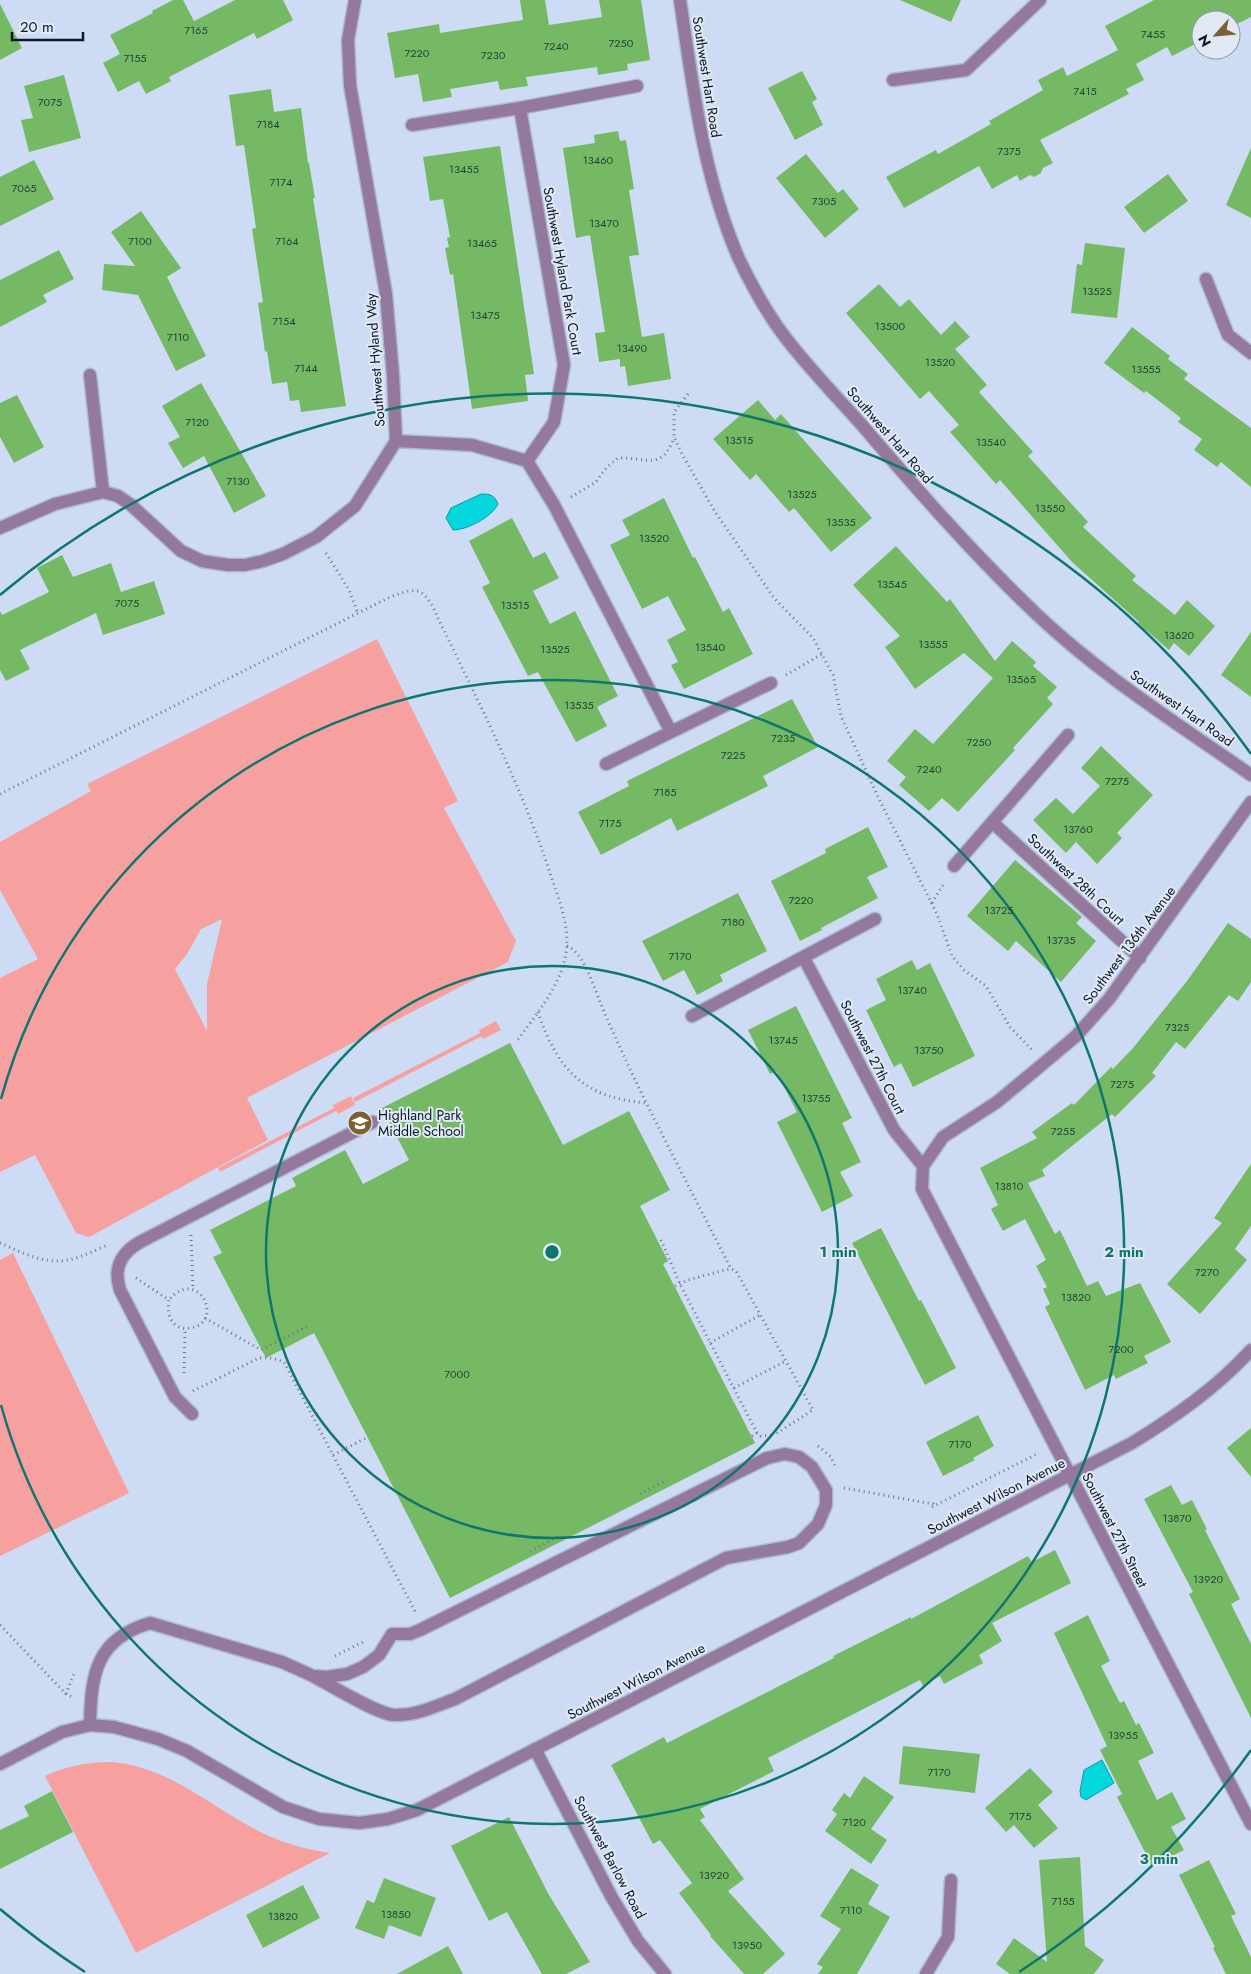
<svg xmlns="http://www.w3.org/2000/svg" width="1251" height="1974" font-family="Jost,sans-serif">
<rect width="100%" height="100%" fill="#cddcf4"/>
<!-- green -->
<path fill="#f6a0a0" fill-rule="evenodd" d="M 377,639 L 458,801 L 444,808 L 516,941 L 508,962 L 247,1098 L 268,1140 L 89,1237 L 76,1233 L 35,1155 L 0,1172 L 0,978 L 38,959 L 0,890 L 0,842 L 91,791 L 87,784 ZM 222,919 L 207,984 L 207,1031 L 175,969 L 187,954 L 201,929 Z
M 496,1021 L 501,1030 L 483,1039 L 482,1036 L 355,1102 L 353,1098 L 480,1033 L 479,1030 Z
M 351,1096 L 355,1105 L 338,1114 L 336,1111 L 220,1172 L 218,1168 L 334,1108 L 333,1105 Z
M 13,1253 L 129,1493 L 0,1556 L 0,1260 Z
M 112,1762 C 173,1767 217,1813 271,1837 C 290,1845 310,1850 330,1853 L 136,1953 L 45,1776 C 66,1766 88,1762 112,1762 Z"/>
<!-- water -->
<path fill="#04d6de" stroke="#069da9" d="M 481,494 C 491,494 494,495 498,504 C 492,517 467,530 453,530 L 446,518 L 451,508 Z
M 1102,1760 L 1114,1783 L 1086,1800 L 1081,1797 L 1080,1791 L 1084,1770 Z"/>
<!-- building -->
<path fill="#75b965" d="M 173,0 L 183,0 L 194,21 L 235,0 L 283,0 L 293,20 L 257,39 L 254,33 L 169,77 L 171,81 L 146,94 L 139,81 L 118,92 L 103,63 L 120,54 L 110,35 L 153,13 L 152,11 Z
M 520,0 L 545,0 L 549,25 L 602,17 L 599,0 L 641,0 L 650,60 L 627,64 L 628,70 L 598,75 L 597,67 L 526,77 L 528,86 L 500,90 L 498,81 L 450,89 L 452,97 L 423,102 L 418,74 L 395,78 L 387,33 L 439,24 L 440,33 L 523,20 Z
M 900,0 L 961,0 L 951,22 Z
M 1154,0 L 1251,0 L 1251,17 L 1231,27 L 1231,20 L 1201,20 L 1201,41 L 1172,56 L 1167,47 L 1136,64 L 1144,80 L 1126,89 L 1129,94 L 1040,140 L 1053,163 L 1043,168 L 1041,173 L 1034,177 L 1030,175 L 1020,181 L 1017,175 L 992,189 L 979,166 L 904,208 L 886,177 L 936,150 L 938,154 L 991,124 L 989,121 L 1043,90 L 1038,80 L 1063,67 L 1067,76 L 1118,50 L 1105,26 Z
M 0,4 L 22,48 L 0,60 Z
M 802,71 L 817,99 L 812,102 L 823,125 L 795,140 L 768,88 Z
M 64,75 L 81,138 L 29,152 L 21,120 L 33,118 L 24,86 Z
M 271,89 L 274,112 L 301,108 L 308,163 L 309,163 L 315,198 L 313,198 L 346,406 L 301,412 L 299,400 L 290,401 L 287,382 L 272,384 L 267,351 L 265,352 L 258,303 L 263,302 L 252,229 L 256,228 L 244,145 L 236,146 L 229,95 Z
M 618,131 L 620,141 L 626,140 L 634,189 L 629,190 L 639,255 L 629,256 L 642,337 L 664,333 L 671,379 L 628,386 L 625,366 L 620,367 L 620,359 L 599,362 L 595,333 L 605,332 L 590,235 L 576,238 L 563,148 L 595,143 L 594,135 Z
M 500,146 L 534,374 L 525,375 L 528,401 L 472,409 L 453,274 L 450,275 L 445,248 L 449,247 L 447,238 L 450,237 L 443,199 L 430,201 L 423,157 Z
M 1251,148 L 1251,218 L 1226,205 Z
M 806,154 L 838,193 L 843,189 L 859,209 L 825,238 L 776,178 Z
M 34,160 L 54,199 L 0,226 L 0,177 Z
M 1168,174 L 1188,201 L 1144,233 L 1124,207 Z
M 141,211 L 181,268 L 167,277 L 206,356 L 176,371 L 138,295 L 102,290 L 104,264 L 135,266 L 111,232 Z
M 1085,243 L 1125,248 L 1117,318 L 1071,313 L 1077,264 L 1082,265 Z
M 59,250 L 74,279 L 43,295 L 47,302 L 0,327 L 0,280 Z
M 879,284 L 900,307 L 909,299 L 941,335 L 955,321 L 970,337 L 955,349 L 987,385 L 979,392 L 1033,452 L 1028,456 L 1088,522 L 1083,527 L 1136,576 L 1132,580 L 1175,615 L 1187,600 L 1215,626 L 1189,656 L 1174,643 L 1169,650 L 1138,623 L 1139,622 L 1072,562 L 1000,480 L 996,484 L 950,432 L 959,425 L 929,391 L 920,399 L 846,313 Z
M 1132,327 L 1170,356 L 1168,359 L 1188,374 L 1184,379 L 1251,428 L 1251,487 L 1221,462 L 1217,467 L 1194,450 L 1202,439 L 1178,422 L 1181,418 L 1146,391 L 1144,393 L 1104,363 Z
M 201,383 L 266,496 L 234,513 L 204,456 L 183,468 L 168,443 L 180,437 L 162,406 Z
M 17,395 L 44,447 L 14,463 L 0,437 L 0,403 Z
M 758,400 L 775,420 L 781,414 L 872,518 L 831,552 L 794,508 L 789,512 L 756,474 L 750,480 L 713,439 Z
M 664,498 L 693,558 L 695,557 L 723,612 L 729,608 L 753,654 L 684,689 L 671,665 L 678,662 L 667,640 L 686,630 L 668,596 L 642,609 L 610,545 L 630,535 L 622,520 Z
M 512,518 L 533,558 L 545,552 L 559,578 L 533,591 L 550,624 L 575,611 L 618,696 L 597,707 L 607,726 L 576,742 L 538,672 L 528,676 L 482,587 L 490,583 L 469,541 Z
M 896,546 L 947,602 L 950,599 L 995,661 L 1012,641 L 1036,662 L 1033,666 L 1057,687 L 1047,698 L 1053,704 L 1013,748 L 1015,750 L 958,812 L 942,798 L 929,811 L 899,785 L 906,777 L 887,761 L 915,729 L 933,744 L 993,678 L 964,653 L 915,689 L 885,647 L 900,636 L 853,585 Z
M 62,555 L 73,577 L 111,563 L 121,592 L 154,581 L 165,614 L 103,635 L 96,613 L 20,650 L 30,669 L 6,681 L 0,670 L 0,611 L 2,615 L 49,592 L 37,568 Z
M 1251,632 L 1251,697 L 1221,675 Z
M 792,699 L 818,747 L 763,776 L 768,786 L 677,831 L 671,818 L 601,855 L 578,812 L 629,786 L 627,781 Z
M 1101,746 L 1153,795 L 1117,833 L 1122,838 L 1097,864 L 1076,842 L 1066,853 L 1033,820 L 1056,798 L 1073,814 L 1100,786 L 1081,768 Z
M 868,827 L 888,867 L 867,877 L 878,898 L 821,928 L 822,930 L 800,941 L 771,881 L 826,853 L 825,849 Z
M 1015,860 L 1082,917 L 1076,923 L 1096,941 L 1061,982 L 1016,941 L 1008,951 L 967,916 Z
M 738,893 L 767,951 L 720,975 L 723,981 L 697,995 L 684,970 L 663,981 L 642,941 Z
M 1228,923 L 1251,939 L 1251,982 L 1238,1001 L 1229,995 L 1185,1049 L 1176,1042 L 1152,1073 L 1156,1076 L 1115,1117 L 1112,1114 L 1042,1170 L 1045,1176 L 1028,1183 L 1055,1234 L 1060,1230 L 1087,1286 L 1098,1281 L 1106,1296 L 1140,1283 L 1171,1342 L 1144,1356 L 1148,1363 L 1116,1379 L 1114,1375 L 1085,1390 L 1045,1307 L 1050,1304 L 1043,1289 L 1047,1287 L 1036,1266 L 1046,1260 L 1025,1219 L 1003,1231 L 991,1209 L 998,1205 L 980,1168 L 1037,1138 L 1032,1132 L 1072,1103 L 1074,1105 L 1111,1067 L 1113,1069 L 1133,1048 L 1187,981 Z
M 912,960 L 917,970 L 930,963 L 975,1056 L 913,1087 L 901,1063 L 894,1067 L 866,1010 L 886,1000 L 876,979 Z
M 796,1006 L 852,1118 L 842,1123 L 861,1162 L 840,1172 L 853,1196 L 822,1212 L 777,1122 L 797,1112 L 776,1071 L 770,1074 L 748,1030 Z
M 510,1043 L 563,1145 L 629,1111 L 670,1190 L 640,1206 L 668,1261 L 663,1264 L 755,1443 L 450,1598 L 314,1333 L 266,1358 L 213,1257 L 222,1253 L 210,1230 L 296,1186 L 292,1178 L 345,1150 L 363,1184 L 409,1160 L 382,1108 Z
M 1251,1164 L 1251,1226 L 1235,1249 L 1247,1260 L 1200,1314 L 1167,1284 L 1222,1223 L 1214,1218 Z
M 881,1228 L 919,1301 L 921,1300 L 956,1368 L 925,1385 L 852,1243 Z
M 978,1415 L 994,1446 L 973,1458 L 975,1460 L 943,1476 L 926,1442 Z
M 1251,1428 L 1251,1477 L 1227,1448 Z
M 1171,1485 L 1182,1505 L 1192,1500 L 1207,1529 L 1205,1530 L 1240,1599 L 1231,1604 L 1251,1644 L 1251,1718 L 1189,1594 L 1193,1592 L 1144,1499 Z
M 1055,1550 L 1071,1583 L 992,1623 L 1002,1641 L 979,1655 L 983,1663 L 944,1684 L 940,1676 L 923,1686 L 920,1680 L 768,1758 L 774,1771 L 700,1809 L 705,1817 L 700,1820 L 744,1879 L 728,1891 L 785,1954 L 763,1974 L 744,1974 L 710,1936 L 711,1935 L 679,1893 L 692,1883 L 660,1840 L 653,1844 L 611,1765 L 664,1737 L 667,1743 L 834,1658 L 833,1656 L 911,1617 L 911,1619 L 1028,1556 L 1032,1562 Z
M 1088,1615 L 1110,1661 L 1101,1666 L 1120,1703 L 1124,1701 L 1136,1725 L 1139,1723 L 1154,1753 L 1138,1761 L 1157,1800 L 1172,1792 L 1186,1819 L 1171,1827 L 1184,1850 L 1152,1866 L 1117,1797 L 1122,1794 L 1100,1750 L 1107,1746 L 1054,1633 Z
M 903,1746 L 980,1754 L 975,1793 L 899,1784 Z
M 1030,1768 L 1053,1792 L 1038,1805 L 1058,1828 L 1034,1848 L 1014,1825 L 1006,1832 L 985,1808 Z
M 864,1776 L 894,1797 L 871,1829 L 887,1840 L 871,1864 L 825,1831 L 837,1814 L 832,1810 L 844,1793 L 850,1798 Z
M 52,1791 L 73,1832 L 0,1869 L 0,1830 L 29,1816 L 24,1806 Z
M 509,1817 L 549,1895 L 590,1962 L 566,1974 L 542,1974 L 507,1912 L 489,1921 L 451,1846 Z
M 1080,1857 L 1085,1946 L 1104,1960 L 1094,1974 L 1010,1974 L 996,1964 L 1014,1938 L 1047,1962 L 1039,1860 Z
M 1209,1860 L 1236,1914 L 1231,1916 L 1251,1957 L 1251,1974 L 1226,1974 L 1213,1948 L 1215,1947 L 1179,1875 Z
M 851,1868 L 879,1885 L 868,1904 L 890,1917 L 857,1974 L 818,1974 L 823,1967 L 817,1964 L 841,1929 L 820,1916 Z
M 384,1878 L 436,1898 L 421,1937 L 389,1925 L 384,1939 L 355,1928 L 367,1900 L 374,1903 Z
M 303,1885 L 320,1918 L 263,1948 L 246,1915 Z
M 448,1946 L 463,1974 L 397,1974 Z"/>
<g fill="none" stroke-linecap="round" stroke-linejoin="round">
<defs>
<path id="service" d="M 192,1414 L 175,1397 L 120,1290 C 113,1268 121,1253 140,1242 L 373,1122
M 90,1725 C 91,1674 96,1639 150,1623 L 282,1662 L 313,1676 L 327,1677 L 347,1674 L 363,1667 L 379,1655 L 392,1634 L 410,1634 L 420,1630 L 767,1458 L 785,1454 L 799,1457 L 812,1467 L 826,1490 L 826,1505 L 818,1524 L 799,1543 L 788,1547 L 726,1558 L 455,1699 C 436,1706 415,1716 394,1715 C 377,1714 330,1685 313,1676"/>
<path id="minor" d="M 893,80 L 966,70 L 1040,0
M 412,125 L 520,108
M 1206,279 L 1228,335 L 1251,353
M 90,375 L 103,492
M 396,441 L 472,445 L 527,461 L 554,505 L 671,732
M 527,461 L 554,422 L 564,365 L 520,108 L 637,86
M 0,528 L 55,504 L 103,492 L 118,496 L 131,505 L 181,551 L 202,561 L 228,565 L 245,565 L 263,561 L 283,554 L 316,537 L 355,506 L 396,441 L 393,375 L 386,294 L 350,85 L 348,40 L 355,0
M 606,764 L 771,683
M 992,822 L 1140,958
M 954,866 L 1068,735
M 804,958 L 894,1130 L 923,1166
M 692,1016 L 875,919
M 923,1166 L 922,1189 L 1251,1824
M 923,1166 L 943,1137 L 997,1102 L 1044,1063 L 1076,1036 L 1109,999 L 1251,802
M 535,1749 L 611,1896 L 638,1941 L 665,1974
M 926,1974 L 948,1937 L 951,1880"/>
<path id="tertiary" d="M 680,0 C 693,88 703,176 739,259 C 751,284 765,310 782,333 C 804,363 835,395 861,424 C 914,486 968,548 1027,605 C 1094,671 1175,722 1251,775
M 0,1764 L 62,1732 L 90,1725 L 114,1727 L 158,1739 L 187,1751 L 283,1807 L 319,1819 L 359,1823 L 388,1819 L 417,1810 L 1132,1443 C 1176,1416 1216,1388 1251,1350"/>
</defs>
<!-- service casing -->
<use href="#service" stroke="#aab9d0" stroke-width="15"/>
<!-- minor casing -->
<use href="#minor" stroke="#aab9d0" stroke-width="15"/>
<!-- tertiary casing -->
<use href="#tertiary" stroke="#aab9d0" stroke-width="15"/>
<!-- path -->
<path stroke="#6a788e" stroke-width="3" stroke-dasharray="1 4" stroke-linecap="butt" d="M 688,394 L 674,412 L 674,437 L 682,454 L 714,510 L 774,598 L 813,638 L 833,675 L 841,716 L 878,797 L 937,914 L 952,956 L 964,970 L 986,986 L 1010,1027 L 1032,1050
M 571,497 L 596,482 L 606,468 L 618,458 C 646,457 662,472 674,437
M 326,553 L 349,590 L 358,614
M 786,675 L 822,654
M 0,794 L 372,606 C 382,601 410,586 420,592 C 429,597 434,609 438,618 C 479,703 523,789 552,879 C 560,902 570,928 566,953 C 561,986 535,1016 516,1042
M 932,903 L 945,882
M 567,946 C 584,952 595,990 602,1007 C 640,1096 687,1182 731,1269
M 538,1012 C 557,1070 585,1099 648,1103
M 191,1235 L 193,1289
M 661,1240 L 680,1284 L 757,1433
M 0,1243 C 17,1250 37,1261 56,1261 C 73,1262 93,1251 108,1245
M 136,1278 L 169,1300 C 166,1314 172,1331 190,1328 C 226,1323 198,1265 169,1300
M 675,1286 L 688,1280 L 725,1270 L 731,1269 L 736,1271 L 813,1410 L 774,1435
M 205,1318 L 261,1350 L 310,1325
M 710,1343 L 760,1315
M 184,1373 L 185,1329
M 734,1388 L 786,1361
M 193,1391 L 259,1358 L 272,1358 L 284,1362 L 416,1613
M 752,1436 L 757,1433 L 761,1436 L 774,1435
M 818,1446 L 831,1457 L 836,1468
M 333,1455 L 368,1437
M 844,1488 L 933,1504 L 934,1506
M 640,1494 L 667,1480
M 932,1507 L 1039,1453
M 530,1551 L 558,1537
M 0,1625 L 66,1694 L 74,1698
M 335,1656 L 365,1641
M 66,1694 L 75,1671"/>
<!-- service -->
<use href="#service" stroke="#95799c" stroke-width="12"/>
<!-- minor -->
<use href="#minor" stroke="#95799c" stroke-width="12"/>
<!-- tertiary -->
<use href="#tertiary" stroke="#95799c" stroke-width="12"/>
</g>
<!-- distance rings -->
<g fill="none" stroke="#0f766e" stroke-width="2.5">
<circle cx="552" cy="1252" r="286"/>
<path d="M1 1099A572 572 0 1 1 1 1405"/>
<path d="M1251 1750A858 858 0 0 1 1019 1972M85 1972A858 858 0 0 1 0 1909M0 595A858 858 0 0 1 1251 754"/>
</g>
<!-- icons -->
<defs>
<symbol id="school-disc" viewBox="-11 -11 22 22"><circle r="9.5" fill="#7b6032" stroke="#e1e9f5"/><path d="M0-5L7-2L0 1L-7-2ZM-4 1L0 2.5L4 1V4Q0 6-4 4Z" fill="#fff"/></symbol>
</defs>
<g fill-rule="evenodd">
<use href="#school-disc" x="346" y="1109" width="28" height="28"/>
</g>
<g text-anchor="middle" stroke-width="4" stroke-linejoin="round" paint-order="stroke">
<!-- number labels -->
<g font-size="11" fill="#25403a">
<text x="196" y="34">7165</text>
<text x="1153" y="38">7455</text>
<text x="621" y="47">7250</text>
<text x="556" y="50">7240</text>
<text x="417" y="57">7220</text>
<text x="493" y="59">7230</text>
<text x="135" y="62">7155</text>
<text x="1085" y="95">7415</text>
<text x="50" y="106">7075</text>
<text x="268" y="128">7184</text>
<text x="1009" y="155">7375</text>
<text x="598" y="164">13460</text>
<text x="464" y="173">13455</text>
<text x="281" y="186">7174</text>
<text x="24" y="192">7065</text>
<text x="824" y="205">7305</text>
<text x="604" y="227">13470</text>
<text x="140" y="245">7100</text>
<text x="287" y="245">7164</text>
<text x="482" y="247">13465</text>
<text x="1097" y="295">13525</text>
<text x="485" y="319">13475</text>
<text x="284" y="325">7154</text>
<text x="890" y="330">13500</text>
<text x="178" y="341">7110</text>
<text x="632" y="352">13490</text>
<text x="940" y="366">13520</text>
<text x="306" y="372">7144</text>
<text x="1146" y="373">13555</text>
<text x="197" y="426">7120</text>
<text x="739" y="444">13515</text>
<text x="991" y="446">13540</text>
<text x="238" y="485">7130</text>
<text x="802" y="498">13525</text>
<text x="1050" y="512">13550</text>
<text x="841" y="526">13535</text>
<text x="654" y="542">13520</text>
<text x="892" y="588">13545</text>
<text x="127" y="607">7075</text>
<text x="515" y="609">13515</text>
<text x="1179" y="639">13620</text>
<text x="933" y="648">13555</text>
<text x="710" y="651">13540</text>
<text x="555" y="653">13525</text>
<text x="1021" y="683">13565</text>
<text x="579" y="709">13535</text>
<text x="783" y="742">7235</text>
<text x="979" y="746">7250</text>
<text x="733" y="759">7225</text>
<text x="929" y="773">7240</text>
<text x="1117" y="785">7275</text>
<text x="665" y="796">7185</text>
<text x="610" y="827">7175</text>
<text x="1078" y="833">13760</text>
<text x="801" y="904">7220</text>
<text x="999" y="914">13725</text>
<text x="733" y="926">7180</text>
<text x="1061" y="944">13735</text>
<text x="680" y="960">7170</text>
<text x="912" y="994">13740</text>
<text x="1177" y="1031">7325</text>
<text x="783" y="1044">13745</text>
<text x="929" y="1054">13750</text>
<text x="1122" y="1088">7275</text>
<text x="816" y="1102">13755</text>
<text x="1063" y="1135">7255</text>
<text x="1009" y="1190">13810</text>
<text x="1207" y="1276">7270</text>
<text x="1076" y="1301">13820</text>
<text x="1121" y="1353">7200</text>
<text x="457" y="1378">7000</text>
<text x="960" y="1448">7170</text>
<text x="1177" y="1522">13870</text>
<text x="1208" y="1583">13920</text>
<text x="1123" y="1739">13955</text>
<text x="939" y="1776">7170</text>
<text x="1020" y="1820">7175</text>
<text x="854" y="1826">7120</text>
<text x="714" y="1879">13920</text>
<text x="1063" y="1905">7155</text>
<text x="851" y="1914">7110</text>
<text x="396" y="1918">13850</text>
<text x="283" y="1920">13820</text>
<text x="747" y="1949">13950</text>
</g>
<!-- street labels -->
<g font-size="14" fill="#0a172c" stroke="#e1e9f5">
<text transform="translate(707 77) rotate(81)" y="5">Southwest Hart Road</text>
<text transform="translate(563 271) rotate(80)" y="5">Southwest Hyland Park Court</text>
<text transform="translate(375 360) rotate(-94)" y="5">Southwest Hyland Way</text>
<text transform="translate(890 435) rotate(49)" y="5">Southwest Hart Road</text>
<text transform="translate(1182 708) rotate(35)" y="5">Southwest Hart Road</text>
<text transform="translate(1076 879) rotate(43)" y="5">Southwest 28th Court</text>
<text transform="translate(1129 945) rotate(-53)" y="5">Southwest 136th Avenue</text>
<text transform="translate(873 1057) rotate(63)" y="5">Southwest 27th Court</text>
<text transform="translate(996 1496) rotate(-27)" y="5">Southwest Wilson Avenue</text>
<text transform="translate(1115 1530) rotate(63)" y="5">Southwest 27th Street</text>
<text transform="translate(636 1681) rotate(-27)" y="5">Southwest Wilson Avenue</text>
<text transform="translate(610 1857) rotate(62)" y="5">Southwest Barlow Road</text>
</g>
<!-- poi labels -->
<g font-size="14" fill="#0a172c" stroke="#e1e9f5" text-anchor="start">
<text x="378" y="1120">Highland Park<tspan x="378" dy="16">Middle School</tspan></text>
</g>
</g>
<circle cx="552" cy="1252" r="8" fill="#0f766e" stroke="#e1e9f5" stroke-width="2.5"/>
<g font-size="15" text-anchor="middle" font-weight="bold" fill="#0f766e" stroke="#e1e9f5" stroke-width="4" stroke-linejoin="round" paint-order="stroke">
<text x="838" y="1257">1 min</text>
<text x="1124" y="1257">2 min</text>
<text x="1159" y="1864">3 min</text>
</g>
<!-- north arrow -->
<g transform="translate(1216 35) rotate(243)"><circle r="24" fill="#e1e9f5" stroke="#8b95a5"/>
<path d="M0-4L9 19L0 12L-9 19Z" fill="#7b6032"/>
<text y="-8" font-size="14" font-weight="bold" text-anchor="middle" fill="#0a172c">N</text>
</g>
<!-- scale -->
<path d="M12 32v8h71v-8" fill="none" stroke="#0a172c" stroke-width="2.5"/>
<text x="20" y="32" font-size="15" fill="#0a172c" stroke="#e1e9f5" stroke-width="4" paint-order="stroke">20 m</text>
</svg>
